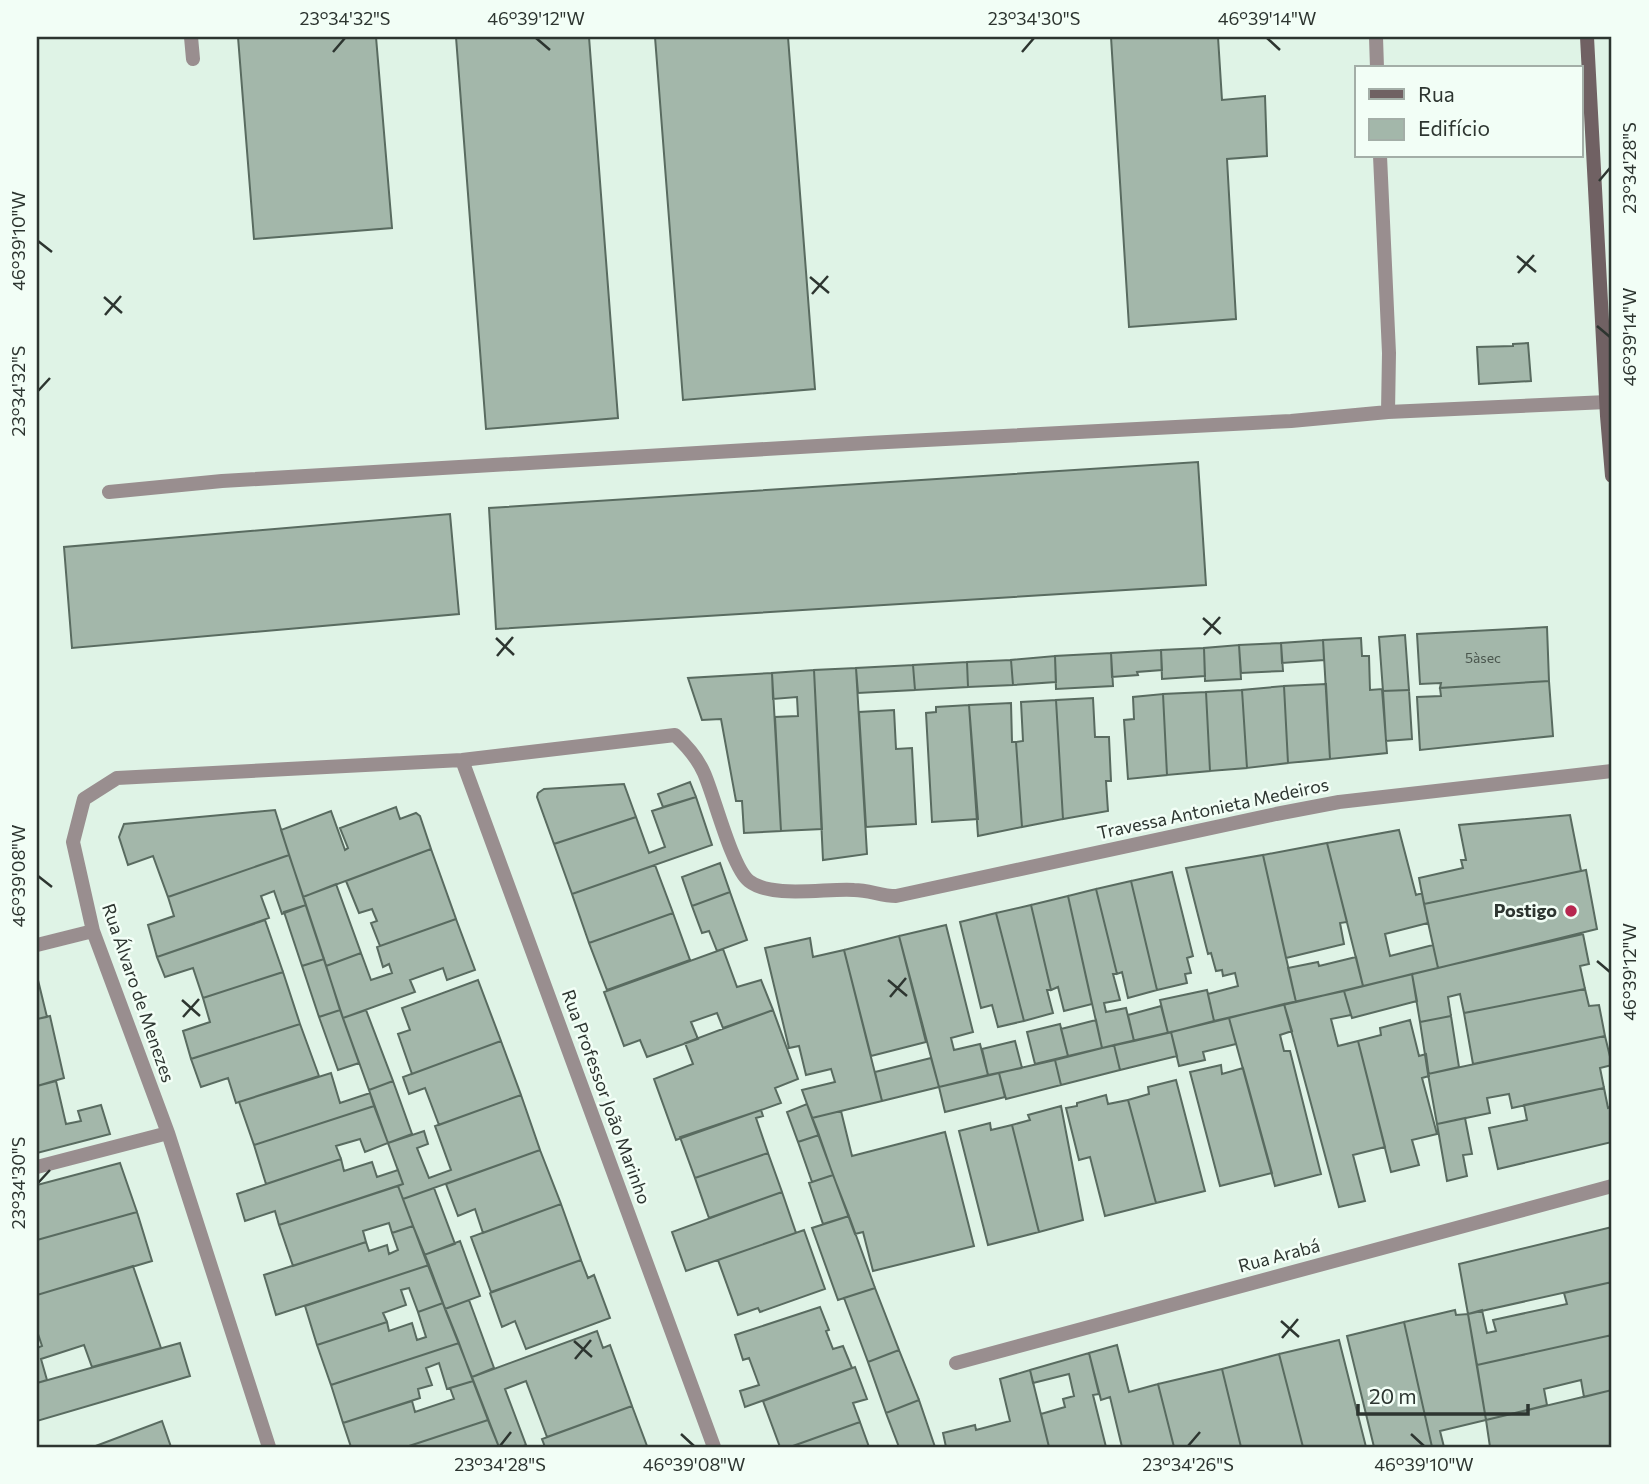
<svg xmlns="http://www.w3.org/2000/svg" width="1649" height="1484" font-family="Commissioner,sans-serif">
<rect width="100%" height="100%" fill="#dff3e6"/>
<!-- building -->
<path fill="#a3b7aa" stroke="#596b60" stroke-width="2" d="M 238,37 L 376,37 L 392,228 L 254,239 Z
M 456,37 L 589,37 L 618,418 L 486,429 Z
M 655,37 L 788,37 L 815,389 L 683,400 Z
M 1111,37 L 1218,37 L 1222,100 L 1265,96 L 1267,156 L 1227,159 L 1236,319 L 1129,327 Z
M 1528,343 L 1531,381 L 1479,384 L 1477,347 L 1513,346 L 1513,344 Z
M 1198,462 L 1206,585 L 496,629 L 489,508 Z
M 450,514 L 459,614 L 72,648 L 64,547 Z
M 1547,627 L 1549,681 L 1440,688 L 1441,683 L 1420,684 L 1417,634 Z
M 1405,635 L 1409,690 L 1383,691 L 1379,637 Z
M 1361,638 L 1362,656 L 1369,656 L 1370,690 L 1382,689 L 1387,753 L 1330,759 L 1323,640 Z
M 1323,640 L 1324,660 L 1282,663 L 1281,643 Z
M 1281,643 L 1283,671 L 1241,673 L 1239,645 Z
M 1239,645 L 1241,679 L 1205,681 L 1204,648 Z
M 1204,648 L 1205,676 L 1162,679 L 1161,650 Z
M 1161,650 L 1162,670 L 1137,672 L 1138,675 L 1112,677 L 1111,653 Z
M 1111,653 L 1113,686 L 1056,689 L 1055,656 Z
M 1055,656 L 1056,682 L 1013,685 L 1011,660 Z
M 1011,660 L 1013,685 L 968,687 L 967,662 Z
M 967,662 L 968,687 L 915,690 L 913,665 Z
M 913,665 L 915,690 L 858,693 L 856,668 Z
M 856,668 L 867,854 L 823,860 L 814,670 Z
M 814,670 L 822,829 L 781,831 L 775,717 L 798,716 L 797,697 L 773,699 L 772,673 Z
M 772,673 L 781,831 L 744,833 L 742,801 L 736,801 L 721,719 L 702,720 L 688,678 Z
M 1549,681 L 1553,736 L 1420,750 L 1417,697 L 1441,696 L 1440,688 Z
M 1326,684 L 1330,759 L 1288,763 L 1284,686 Z
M 1284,686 L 1288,763 L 1247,768 L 1242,690 Z
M 1242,690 L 1247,768 L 1210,771 L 1206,692 Z
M 1409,690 L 1412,739 L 1386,741 L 1383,691 Z
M 1206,692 L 1210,771 L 1167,775 L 1163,694 Z
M 1163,694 L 1167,775 L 1128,779 L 1124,720 L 1134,719 L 1133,697 Z
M 1093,698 L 1095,737 L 1109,737 L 1111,781 L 1106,781 L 1108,811 L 1063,819 L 1056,700 Z
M 1056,700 L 1063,819 L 1022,827 L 1016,742 L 1023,741 L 1021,702 Z
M 1011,703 L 1012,742 L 1016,742 L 1022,827 L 978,836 L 969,705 Z
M 969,705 L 978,819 L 932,822 L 926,713 L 936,712 L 936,707 Z
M 894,710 L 896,749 L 912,748 L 916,824 L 866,827 L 859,712 Z
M 690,782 L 696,797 L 663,807 L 658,794 Z
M 624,784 L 636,817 L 554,844 L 537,797 L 538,793 L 544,789 Z
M 696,797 L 712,845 L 572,894 L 554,844 L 636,817 L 649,853 L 665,847 L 652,811 Z
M 396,807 L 400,819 L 416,813 L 420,816 L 431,849 L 303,897 L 281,830 L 331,811 L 345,850 L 348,848 L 340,828 Z
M 275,810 L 289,855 L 168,897 L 153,856 L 128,865 L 119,837 L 124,824 Z
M 1570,815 L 1581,871 L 1424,904 L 1419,878 L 1463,868 L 1461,860 L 1466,860 L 1459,825 Z
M 1399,830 L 1416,895 L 1422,893 L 1428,923 L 1385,934 L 1390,956 L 1433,945 L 1438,968 L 1363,986 L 1327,843 Z
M 1327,843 L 1347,922 L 1340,923 L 1344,944 L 1286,958 L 1263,855 Z
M 431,849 L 456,919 L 380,946 L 371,923 L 377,921 L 372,909 L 359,913 L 346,881 Z
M 289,855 L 306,905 L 282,914 L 274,891 L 261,896 L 269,918 L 157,957 L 148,925 L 174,916 L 168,897 Z
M 1263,855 L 1296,1002 L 1214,1021 L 1208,994 L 1238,986 L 1235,973 L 1223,976 L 1222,970 L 1216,971 L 1211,953 L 1208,954 L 1186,868 Z
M 720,863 L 730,892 L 692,906 L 682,877 Z
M 655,865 L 673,913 L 589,943 L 572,894 Z
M 1586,870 L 1597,929 L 1438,968 L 1424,904 Z
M 1172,872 L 1193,956 L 1187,958 L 1191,973 L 1185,974 L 1187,983 L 1157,990 L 1131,881 Z
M 1131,881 L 1157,990 L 1128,998 L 1122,972 L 1117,974 L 1096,889 Z
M 336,884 L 361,953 L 326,966 L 303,897 Z
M 1096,889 L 1117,974 L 1113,974 L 1120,1000 L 1104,1003 L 1106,1012 L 1126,1008 L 1134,1041 L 1102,1048 L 1068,896 Z
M 730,892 L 747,940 L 717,951 L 709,931 L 702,933 L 692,906 Z
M 1068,896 L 1092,1004 L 1064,1011 L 1058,987 L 1051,990 L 1031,905 Z
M 306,905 L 324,959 L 302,966 L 284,912 Z
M 1031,905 L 1051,990 L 1047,990 L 1053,1013 L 1024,1021 L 996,913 Z
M 673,913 L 690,960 L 607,990 L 589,943 Z
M 996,913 L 1024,1021 L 998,1027 L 992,1005 L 981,1008 L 960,922 Z
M 456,919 L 475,970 L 447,980 L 443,968 L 410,980 L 415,992 L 343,1018 L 326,966 L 361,953 L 371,980 L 392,973 L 389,964 L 383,967 L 377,947 Z
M 265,920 L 283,972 L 203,998 L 193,968 L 165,977 L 157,957 Z
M 946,925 L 973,1032 L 951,1038 L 954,1050 L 980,1044 L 988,1075 L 939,1087 L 899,936 Z
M 1583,934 L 1589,964 L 1580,966 L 1585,989 L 1464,1013 L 1460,994 L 1448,997 L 1451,1016 L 1420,1022 L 1412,974 Z
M 899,936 L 926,1042 L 871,1056 L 844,950 Z
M 810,938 L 813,957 L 844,950 L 882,1101 L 812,1118 L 802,1090 L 835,1082 L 831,1069 L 806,1075 L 799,1046 L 789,1048 L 765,948 Z
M 723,949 L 737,987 L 761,980 L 773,1010 L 723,1028 L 717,1013 L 691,1022 L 698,1039 L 647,1057 L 640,1040 L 624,1046 L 604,992 Z
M 1356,957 L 1363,986 L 1296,1002 L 1288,968 L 1318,962 L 1319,966 Z
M 324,959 L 340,1010 L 319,1017 L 302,966 Z
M 283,972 L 300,1024 L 191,1059 L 183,1031 L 210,1022 L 203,998 Z
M 1412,974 L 1417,1001 L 1352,1018 L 1344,991 Z
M 37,976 L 47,1017 L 37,1019 Z
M 478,980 L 501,1041 L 412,1074 L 398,1034 L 410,1030 L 402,1008 Z
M 1585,989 L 1589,1006 L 1599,1005 L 1605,1036 L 1473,1064 L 1464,1013 Z
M 1207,990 L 1214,1021 L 1168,1033 L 1160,1000 Z
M 1344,991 L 1351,1015 L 1331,1019 L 1338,1046 L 1358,1041 L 1385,1147 L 1353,1155 L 1365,1201 L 1339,1207 L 1284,1004 Z
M 1284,1004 L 1292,1031 L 1280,1035 L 1284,1051 L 1290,1051 L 1321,1174 L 1275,1186 L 1229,1018 Z
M 1161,1006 L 1168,1033 L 1134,1041 L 1128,1015 Z
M 340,1010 L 359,1063 L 338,1070 L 319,1017 Z
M 366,1010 L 393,1081 L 369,1090 L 343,1018 Z
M 773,1010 L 798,1079 L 775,1088 L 781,1103 L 676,1140 L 654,1079 L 693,1064 L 685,1043 Z
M 50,1016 L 64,1078 L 37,1086 L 37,1019 Z
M 1451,1016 L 1459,1067 L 1428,1074 L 1420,1022 Z
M 1229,1018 L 1236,1044 L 1203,1052 L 1205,1060 L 1179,1066 L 1171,1032 Z
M 1096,1020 L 1102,1048 L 1068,1056 L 1061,1029 Z
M 1410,1020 L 1419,1056 L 1426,1054 L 1429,1076 L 1422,1078 L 1437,1134 L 1412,1140 L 1419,1165 L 1391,1172 L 1358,1041 L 1381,1035 L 1380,1028 Z
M 300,1024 L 319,1076 L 236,1103 L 228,1078 L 201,1087 L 191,1059 Z
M 1060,1024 L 1068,1056 L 1035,1064 L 1027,1032 Z
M 1171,1032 L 1177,1056 L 1120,1070 L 1114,1045 Z
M 1605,1036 L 1612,1065 L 1600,1068 L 1604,1088 L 1512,1108 L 1509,1094 L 1487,1098 L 1490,1113 L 1437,1124 L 1428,1074 Z
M 501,1041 L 521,1095 L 439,1125 L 425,1088 L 409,1094 L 403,1077 Z
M 1015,1041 L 1022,1068 L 988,1075 L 982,1049 Z
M 1114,1045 L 1120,1070 L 1061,1085 L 1055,1060 Z
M 931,1058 L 939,1087 L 882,1101 L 875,1072 Z
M 1055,1060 L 1061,1085 L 1006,1099 L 999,1073 Z
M 1221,1065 L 1222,1074 L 1243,1068 L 1272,1173 L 1220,1186 L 1190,1072 Z
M 331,1073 L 340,1103 L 370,1093 L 374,1106 L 254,1145 L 239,1102 Z
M 999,1073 L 1005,1097 L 945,1112 L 939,1087 Z
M 1176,1080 L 1205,1191 L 1156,1203 L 1128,1100 L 1149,1094 L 1148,1087 Z
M 56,1081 L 66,1124 L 81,1121 L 78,1111 L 101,1105 L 110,1134 L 37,1153 L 37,1086 Z
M 393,1081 L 412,1134 L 388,1143 L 369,1090 Z
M 1604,1088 L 1608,1108 L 1612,1107 L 1612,1142 L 1498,1169 L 1489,1128 L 1527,1120 L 1524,1105 Z
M 521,1095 L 540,1150 L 403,1199 L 398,1186 L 403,1184 L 388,1143 L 424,1131 L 428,1144 L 417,1148 L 429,1178 L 451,1170 L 435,1126 Z
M 1106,1095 L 1108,1104 L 1128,1100 L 1156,1203 L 1105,1216 L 1090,1157 L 1079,1160 L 1066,1108 L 1077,1106 L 1077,1103 Z
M 807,1104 L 819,1135 L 798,1142 L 787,1112 Z
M 374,1106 L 388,1143 L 365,1152 L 360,1139 L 336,1146 L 341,1159 L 266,1184 L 254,1145 Z
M 1061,1106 L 1083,1220 L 1039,1232 L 1012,1125 L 1030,1120 L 1028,1115 Z
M 761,1110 L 763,1116 L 756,1118 L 768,1153 L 695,1178 L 680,1137 Z
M 841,1111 L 852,1156 L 945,1132 L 974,1246 L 873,1271 L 863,1232 L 855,1234 L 812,1118 Z
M 1465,1118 L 1472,1154 L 1463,1155 L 1467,1176 L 1447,1181 L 1437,1124 Z
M 990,1123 L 991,1130 L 1012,1125 L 1039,1232 L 988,1245 L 959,1131 Z
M 819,1135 L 833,1175 L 812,1182 L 798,1142 Z
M 540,1150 L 561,1204 L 483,1233 L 475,1209 L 458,1216 L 446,1184 Z
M 768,1153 L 782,1192 L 709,1218 L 695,1178 Z
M 341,1159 L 344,1171 L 372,1162 L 377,1177 L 398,1170 L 403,1184 L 279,1225 L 275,1211 L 245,1221 L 237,1194 Z
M 120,1163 L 137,1212 L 37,1240 L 37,1185 Z
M 833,1175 L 849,1216 L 823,1224 L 809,1183 Z
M 398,1186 L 413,1226 L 392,1233 L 389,1223 L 363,1231 L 366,1242 L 293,1266 L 279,1225 Z
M 434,1188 L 455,1244 L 424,1255 L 403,1199 Z
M 782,1192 L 796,1233 L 686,1271 L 672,1232 Z
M 561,1204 L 581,1260 L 491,1292 L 471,1237 Z
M 137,1212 L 152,1261 L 37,1295 L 37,1240 Z
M 849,1216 L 875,1288 L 838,1300 L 812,1228 Z
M 413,1226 L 429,1265 L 276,1315 L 264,1275 L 366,1242 L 369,1251 L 387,1245 L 389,1254 L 398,1250 L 392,1233 Z
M 1612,1227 L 1612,1282 L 1468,1314 L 1459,1264 Z
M 804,1230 L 825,1289 L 760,1312 L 758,1308 L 738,1315 L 718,1260 Z
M 460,1241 L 480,1296 L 445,1309 L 424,1255 Z
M 581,1260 L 588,1278 L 594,1275 L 610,1318 L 526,1349 L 515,1321 L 502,1327 L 490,1293 Z
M 429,1265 L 443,1303 L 418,1312 L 409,1288 L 401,1290 L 406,1305 L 383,1313 L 387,1322 L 317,1345 L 305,1306 Z
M 133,1266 L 161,1348 L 92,1367 L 84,1345 L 41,1359 L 47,1380 L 37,1383 L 37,1348 L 42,1346 L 37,1331 L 37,1295 Z
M 1612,1282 L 1612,1335 L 1477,1365 L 1468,1314 L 1482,1310 L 1487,1333 L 1496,1331 L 1493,1320 L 1567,1304 L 1564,1293 Z
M 875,1288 L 899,1350 L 868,1362 L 844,1298 Z
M 469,1300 L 494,1368 L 472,1377 L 445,1309 Z
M 443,1303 L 459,1343 L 331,1385 L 317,1345 L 387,1322 L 389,1331 L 412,1323 L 417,1340 L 426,1337 L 418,1312 Z
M 820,1307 L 829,1330 L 826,1331 L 833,1349 L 843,1346 L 852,1368 L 745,1407 L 740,1391 L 759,1385 L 749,1358 L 743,1360 L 735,1335 Z
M 1455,1310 L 1456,1315 L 1468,1314 L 1486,1420 L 1440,1431 L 1444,1447 L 1432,1447 L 1404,1322 Z
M 1404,1322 L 1432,1447 L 1400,1447 L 1400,1446 L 1374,1447 L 1347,1336 Z
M 597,1331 L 603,1348 L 610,1345 L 632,1406 L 547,1437 L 526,1381 L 505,1389 L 526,1445 L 521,1447 L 499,1447 L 472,1377 Z
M 1612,1335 L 1612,1390 L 1584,1397 L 1581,1380 L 1544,1389 L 1547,1405 L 1486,1420 L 1477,1365 Z
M 1339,1340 L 1366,1447 L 1303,1447 L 1279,1354 Z
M 180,1343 L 190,1376 L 37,1421 L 37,1383 Z
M 459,1343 L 473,1381 L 447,1389 L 439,1363 L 426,1368 L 432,1385 L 418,1389 L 420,1398 L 343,1423 L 331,1385 Z
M 1117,1345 L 1129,1392 L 1158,1384 L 1174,1447 L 1122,1447 L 1110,1397 L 1101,1400 L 1089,1353 Z
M 899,1350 L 919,1400 L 886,1413 L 868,1362 Z
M 1089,1353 L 1099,1394 L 1093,1395 L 1106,1447 L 1049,1447 L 1041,1414 L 1065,1407 L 1063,1399 L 1074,1396 L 1069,1374 L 1033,1383 L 1030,1370 Z
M 1279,1354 L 1303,1447 L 1241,1447 L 1222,1369 Z
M 855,1367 L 867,1399 L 853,1403 L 860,1422 L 790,1447 L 780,1447 L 763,1401 Z
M 1222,1369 L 1241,1447 L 1174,1447 L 1158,1384 Z
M 1030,1370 L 1049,1447 L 946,1447 L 943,1433 L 975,1425 L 976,1430 L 1010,1421 L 1000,1379 Z
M 473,1381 L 488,1420 L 406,1447 L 351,1447 L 343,1423 L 412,1401 L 415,1412 L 454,1399 L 450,1388 Z
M 1612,1390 L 1612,1446 L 1490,1447 L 1486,1420 Z
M 919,1400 L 935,1447 L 899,1447 L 886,1413 Z
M 632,1406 L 647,1446 L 545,1447 L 542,1439 Z
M 488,1420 L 499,1447 L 406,1447 Z
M 162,1421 L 171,1447 L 93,1447 Z
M 860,1422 L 869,1447 L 790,1447 Z"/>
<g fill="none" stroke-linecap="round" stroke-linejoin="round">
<!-- lane -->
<path stroke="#998e8f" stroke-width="14" d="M 191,37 L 193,59
M 1376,37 L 1377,68
M 1388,412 L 1607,402
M 109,492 L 222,481 L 868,443 L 1291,421 L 1388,412 L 1389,353 L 1380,156"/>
<!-- street -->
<path stroke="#998e8f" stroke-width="14" d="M 462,760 L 714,1447
M 37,945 L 93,931
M 37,1167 L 168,1133
M 956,1363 L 1612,1186
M 269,1447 L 168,1133 L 93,931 L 73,842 L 84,799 L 117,778 L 462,760 L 675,735 C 687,746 697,757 704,773 C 714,795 732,868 749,881 C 772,899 826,888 854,890 C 869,890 881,896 896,896 L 1276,814 L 1339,802 L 1612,771"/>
<!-- secondary -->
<path stroke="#706163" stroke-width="14" d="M 1587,37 L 1607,416 L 1612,476"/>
</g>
<!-- ticks -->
<path fill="none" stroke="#2d3530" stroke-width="2.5" d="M 536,38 L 550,50M 1267,38 L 1280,50M 333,52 L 345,38M 1022,52 L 1034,38M 1599,181 L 1610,168M 38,241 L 52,252M 1517,256 L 1536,272M 1518,273 L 1534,255M 810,277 L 829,293M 812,294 L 828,276M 104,297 L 122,313M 105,315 L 121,296M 1597,326 L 1610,337M 38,391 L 50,378M 1203,618 L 1221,634M 1204,635 L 1220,617M 496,638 L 514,655M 497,656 L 513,637M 38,876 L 52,887M 1597,961 L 1610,972M 888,980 L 907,996M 890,997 L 906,978M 182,1000 L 200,1016M 183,1017 L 199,999M 38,1183 L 50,1170M 1281,1321 L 1299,1337M 1282,1338 L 1298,1319M 574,1341 L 592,1357M 575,1359 L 591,1340M 681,1434 L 694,1446M 1411,1434 L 1424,1446M 500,1446 L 511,1432M 1188,1446 L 1200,1432"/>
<!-- markers -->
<circle fill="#b7274f" stroke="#f2fef6" stroke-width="2.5" cx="1571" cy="911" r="7"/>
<g text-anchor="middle" stroke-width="5" stroke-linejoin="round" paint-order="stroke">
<!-- number labels -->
<g font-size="14" fill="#4a564e">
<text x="1483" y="663">5àsec</text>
</g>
<!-- street labels -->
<g font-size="18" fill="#2d3530" stroke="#f2fef6">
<text transform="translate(1213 809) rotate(-12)" y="6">Travessa Antonieta Medeiros</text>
<text transform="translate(138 993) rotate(71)" y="6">Rua Álvaro de Menezes</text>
<text transform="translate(606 1097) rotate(70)" y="6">Rua Professor João Marinho</text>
<text transform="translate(1279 1256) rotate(-15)" y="6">Rua Arabá</text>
</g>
<!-- poi labels -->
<g font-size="18" font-weight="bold" fill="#2d3530" stroke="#f2fef6" text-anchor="end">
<text x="1557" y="917">Postigo</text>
</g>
</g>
<!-- border -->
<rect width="1649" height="1484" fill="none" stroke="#f2fef6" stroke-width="77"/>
<!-- legend -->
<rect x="1355" y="66" width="228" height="91" fill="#f2fef6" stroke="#a3aea7" stroke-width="2"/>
<rect x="1369" y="89" width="35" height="10" fill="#706163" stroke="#a3aea7" stroke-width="2"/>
<text x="1418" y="102" font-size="21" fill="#2d3530">Rua</text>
<rect x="1369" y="119" width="35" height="21" fill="#a3b7aa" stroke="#a3aea7" stroke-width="2"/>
<text x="1418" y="136" font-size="21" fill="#2d3530">Edifício</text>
<!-- scale -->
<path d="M1358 1404v10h170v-10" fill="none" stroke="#2d3530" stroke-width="3.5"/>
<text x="1369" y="1404" font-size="21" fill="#2d3530" stroke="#f2fef6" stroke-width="5" paint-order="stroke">20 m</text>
<rect x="38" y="38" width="1572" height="1408" fill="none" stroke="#2d3530" stroke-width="2.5"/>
<g font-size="18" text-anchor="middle" fill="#2d3530">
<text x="345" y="25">23°34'32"S</text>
<text x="536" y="25">46°39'12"W</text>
<text x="1034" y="25">23°34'30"S</text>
<text x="1267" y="25">46°39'14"W</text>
<text transform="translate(1630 168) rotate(-90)" y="6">23°34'28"S</text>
<text transform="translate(19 241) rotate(-90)" y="6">46°39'10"W</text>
<text transform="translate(1630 337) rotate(-90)" y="6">46°39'14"W</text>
<text transform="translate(19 391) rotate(-90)" y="6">23°34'32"S</text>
<text transform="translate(19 876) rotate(-90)" y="6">46°39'08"W</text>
<text transform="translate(1630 972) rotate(-90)" y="6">46°39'12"W</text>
<text transform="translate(19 1183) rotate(-90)" y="6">23°34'30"S</text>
<text x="500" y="1471">23°34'28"S</text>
<text x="694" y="1471">46°39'08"W</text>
<text x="1188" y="1471">23°34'26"S</text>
<text x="1424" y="1471">46°39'10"W</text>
</g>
</svg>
